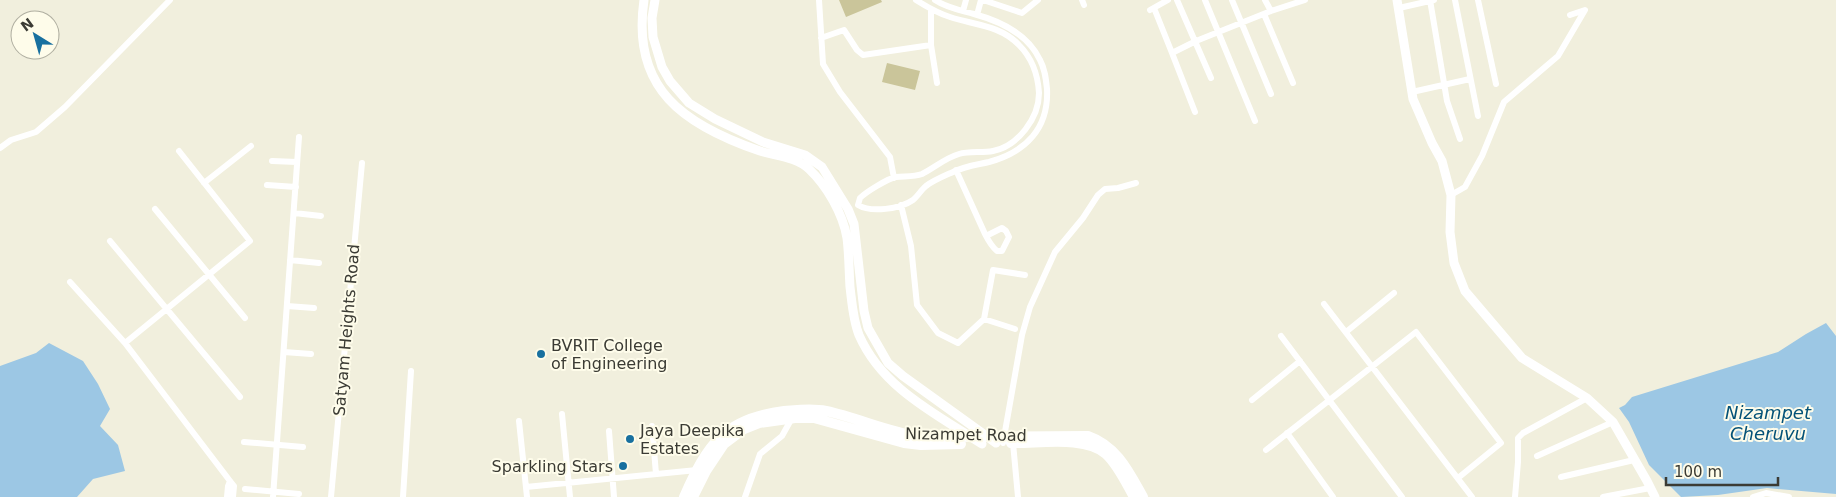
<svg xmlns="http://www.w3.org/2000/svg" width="1836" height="497" font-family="'DejaVu Sans',sans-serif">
<rect width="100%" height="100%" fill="#f1efdd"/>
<!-- green -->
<path fill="#cac59a" d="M 839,0 L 881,0 L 882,2 L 846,17 Z
M 887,63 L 920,71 L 915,90 L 882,82 Z"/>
<!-- water -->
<path fill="#9cc7e4" d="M 1826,323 L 1836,336 L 1836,494 L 1767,488 L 1718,495 L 1681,497 L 1649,465 L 1629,422 L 1619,408 L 1625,405 L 1632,397 L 1778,352 L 1806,334 Z
M 49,343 L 83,361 L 98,384 L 110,409 L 100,426 L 118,445 L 125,471 L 93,479 L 77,497 L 0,497 L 0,366 L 36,353 Z"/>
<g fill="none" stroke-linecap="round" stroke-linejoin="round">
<!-- street -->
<path stroke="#fff" stroke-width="6" d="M 819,0 L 823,64 L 840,92 L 890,157 L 894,178
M 916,0 C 927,7 937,13 950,17 C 974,25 1000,25 1019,45 C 1032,58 1038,75 1039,93 C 1039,118 1018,146 993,151 C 982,153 969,151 959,154 C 945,158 934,168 922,174 C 914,177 904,176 896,177 C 887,179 866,192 860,198 L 858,205 C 871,213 900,209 913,200 C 918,196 921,190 926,186 C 934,180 944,176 953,172 C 965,166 976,165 989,162 C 1026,152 1049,128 1047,89 C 1046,79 1045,69 1040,60 C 1028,34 1000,21 974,14 C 960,10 947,8 935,0
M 983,0 L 1022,13 L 1038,0
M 1082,0 L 1084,5
M 1177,0 L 1211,78
M 1205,0 L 1255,121
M 1232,0 L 1271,94
M 1265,0 L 1271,11 L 1305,0
M 1430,0 L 1447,101 L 1460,139
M 1455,0 L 1478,116
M 1478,0 L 1496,84
M 1154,8 L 1172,53
M 1399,8 L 1434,0
M 931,10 L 931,45 L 937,83
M 1150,10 L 1168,0
M 963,11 L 966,0
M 1264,14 L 1293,83
M 977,15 L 981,0
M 821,38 L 844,30 L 857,50 L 863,55 L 931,45
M 1412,92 L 1470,79
M 1195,112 L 1172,53 L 1196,41 L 1271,11
M 0,148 L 11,140 L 36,132 L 65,107 L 170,0
M 272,161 L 297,162
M 956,170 L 985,234 C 988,240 991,246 997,251 L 1002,251 L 1009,237 L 1006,231 L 1002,228 L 986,236
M 204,183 L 251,146
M 267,185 L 296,187
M 1451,195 L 1465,187 L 1482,156 L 1504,102 L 1558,56 L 1585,10 L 1570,15
M 901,205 L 911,246 L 917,305 L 938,333 L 958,343 L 984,319 L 993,270 L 1025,275
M 155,209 L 245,318
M 294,213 L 321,216
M 110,241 L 240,397
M 290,260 L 319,263
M 70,282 L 125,343 L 230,481 L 234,486 L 233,497
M 1324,304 L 1472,497
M 287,306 L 314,308
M 984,319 L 1015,329
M 1346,332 L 1394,293
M 1281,336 L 1402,497
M 125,343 L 250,241 L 179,151
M 284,352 L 311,354
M 1252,400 L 1300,361
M 562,414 L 570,497
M 519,421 L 527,497
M 652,426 L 656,474
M 609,431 L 614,497
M 1287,433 L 1333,497
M 244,442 L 303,447
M 1003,443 L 1022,335 L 1030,307 L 1055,252 L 1083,218 L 1098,195 L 1105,189 L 1118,188 L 1136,183
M 1013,443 L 1018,497
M 1266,450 L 1416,332 L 1501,443 L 1458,478
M 1537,456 L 1613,422
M 1561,477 L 1634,460
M 526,487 L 697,470
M 245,489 L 299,494
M 227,497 L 228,486 L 230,481
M 273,497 L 299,137
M 331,497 L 362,163
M 403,497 L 411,371
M 745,497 L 760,454 L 782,436 L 792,418
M 1515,497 L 1518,462 L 1518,438 L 1523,433 L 1587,398
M 1603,497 L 1650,488
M 1753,497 L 1766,493 L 1789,497"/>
<!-- secondary -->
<path stroke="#fff" stroke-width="9" d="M 644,0 C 631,89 684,125 760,151 C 776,156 796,157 809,169 C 827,186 843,214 847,238 C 849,254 849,271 850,287 C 852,303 853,320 859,335 C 882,388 936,414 982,444
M 655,0 L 652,18 L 653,37 L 662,67 L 670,81 L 689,103 L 715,119 L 763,142 L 805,155 L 822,167 L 848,209 L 854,224 L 864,311 L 868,328 L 888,363 L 903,376 L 996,443
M 1397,0 L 1413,99 L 1432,143 L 1442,161 L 1451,195 L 1450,232 L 1454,263 L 1465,291 L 1522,358 L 1587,398 L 1613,422 L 1647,481 L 1655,497"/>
<!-- primary -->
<path stroke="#fff" stroke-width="10" d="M 1011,443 C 1037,444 1085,435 1106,454 C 1118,465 1126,483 1134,497
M 684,497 C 707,445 724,418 784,411 C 798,410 812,408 826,411 C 859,418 888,432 922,437 L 1088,436 C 1117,446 1129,472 1143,497
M 693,497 L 706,471 L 724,444 L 744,429 L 759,423 L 795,418 L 814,418 L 904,443 L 921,445 L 961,444"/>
</g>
<!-- markers -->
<g fill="#18709f" stroke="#fefcea" stroke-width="2">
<circle cx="541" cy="354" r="5"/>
<circle cx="630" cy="439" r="5"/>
<circle cx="623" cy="466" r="5"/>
</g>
<g text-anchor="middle" stroke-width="4" stroke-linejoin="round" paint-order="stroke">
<!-- street labels -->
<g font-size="16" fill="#3b3b34" stroke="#fefcea">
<text transform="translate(346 330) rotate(-85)" y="6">Satyam Heights Road</text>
<text transform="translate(966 434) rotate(1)" y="6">Nizampet Road</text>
</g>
<!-- poi labels -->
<g font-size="16" fill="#3b3b34" stroke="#fefcea" text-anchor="start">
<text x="551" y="351">BVRIT College<tspan x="551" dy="18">of Engineering</tspan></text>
<text x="640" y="436">Jaya Deepika<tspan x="640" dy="18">Estates</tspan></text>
<text x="613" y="472" text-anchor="end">Sparkling Stars</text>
</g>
<!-- water labels -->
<g font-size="18" font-style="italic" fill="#045278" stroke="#fefcea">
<text x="1768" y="419">Nizampet<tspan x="1768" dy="21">Cheruvu</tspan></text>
</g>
</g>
<!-- north arrow -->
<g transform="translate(35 35) rotate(323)"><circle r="24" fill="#fefcea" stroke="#b0afa1"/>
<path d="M0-4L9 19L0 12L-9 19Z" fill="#18709f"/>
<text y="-8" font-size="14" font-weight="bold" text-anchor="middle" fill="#3b3b34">N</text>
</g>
<!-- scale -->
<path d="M1666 477v8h112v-8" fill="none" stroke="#3b3b34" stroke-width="2.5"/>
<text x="1674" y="477" font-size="15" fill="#3b3b34" stroke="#fefcea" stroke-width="4" paint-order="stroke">100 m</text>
</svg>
